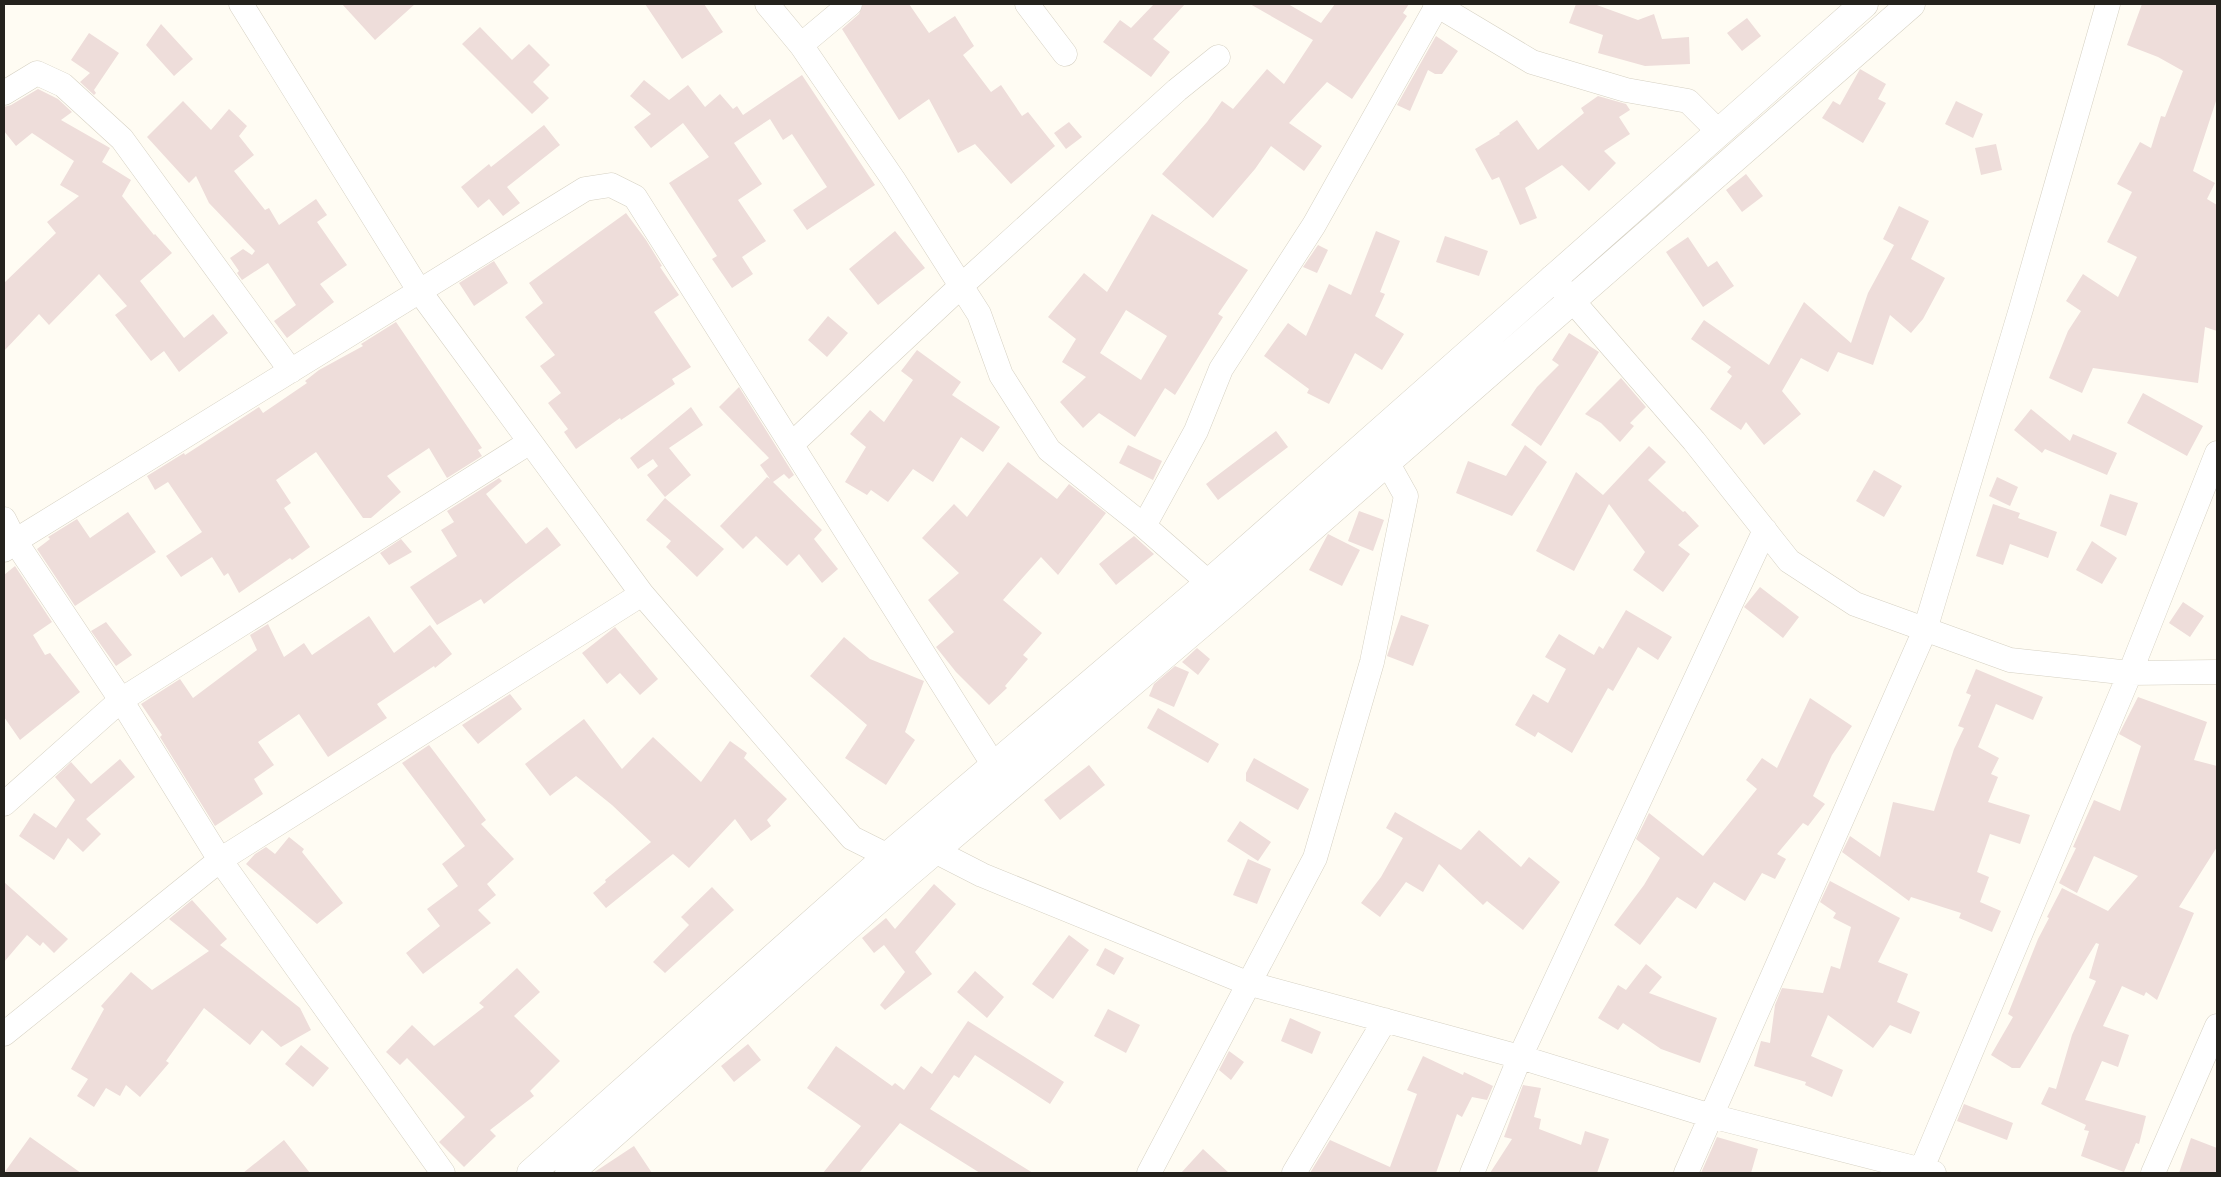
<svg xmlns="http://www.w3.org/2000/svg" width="2221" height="1177" font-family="'Exo 2',sans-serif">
<rect width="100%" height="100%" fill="#fffcf3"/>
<!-- building -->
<path fill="#eeddda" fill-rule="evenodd" d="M 342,4 L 415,4 L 375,40 Z
M 645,4 L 704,4 L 723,32 L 682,59 Z
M 863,4 L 909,4 L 929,33 L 955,16 L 974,46 L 963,55 L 991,92 L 1001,85 L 1022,116 L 1028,112 L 1055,146 L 1011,184 L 975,144 L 958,153 L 929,99 L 899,120 L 842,29 L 859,14 Z
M 1154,4 L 1185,4 L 1153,39 L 1170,52 L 1151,77 L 1103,42 L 1120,20 L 1131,28 Z
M 1250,4 L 1288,4 L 1321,23 L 1335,4 L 1409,4 L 1403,13 L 1407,16 L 1352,99 L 1327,82 L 1289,123 L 1322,146 L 1304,171 L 1271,146 L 1255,169 L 1213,218 L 1162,174 L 1207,122 L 1222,101 L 1233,109 L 1267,69 L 1284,84 L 1313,40 Z
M 1576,4 L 1594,4 L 1638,20 L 1654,14 L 1662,39 L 1689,37 L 1690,64 L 1645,66 L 1598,53 L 1603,35 L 1569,23 Z
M 2142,4 L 2217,4 L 2217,98 L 2193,171 L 2215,183 L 2207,199 L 2217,205 L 2217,331 L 2205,327 L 2198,383 L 2093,368 L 2082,393 L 2049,378 L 2068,331 L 2081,311 L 2066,301 L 2083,274 L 2118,297 L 2137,257 L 2107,242 L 2132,192 L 2117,184 L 2140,142 L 2151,148 L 2161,116 L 2165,117 L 2183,71 L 2158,57 L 2127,45 Z
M 1747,18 L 1761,36 L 1742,51 L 1727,33 Z
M 161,24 L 193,59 L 174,76 L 146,45 Z
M 480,27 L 512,60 L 529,44 L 550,65 L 533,82 L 549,98 L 532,114 L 462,44 Z
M 89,33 L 119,53 L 94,90 L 96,93 L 94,95 L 80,82 L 90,73 L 71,60 Z
M 1436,36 L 1458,51 L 1442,74 L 1435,74 L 1428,70 L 1410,111 L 1397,105 Z
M 1860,69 L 1886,84 L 1878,99 L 1886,103 L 1863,143 L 1822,118 L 1833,101 L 1840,105 Z
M 802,75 L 875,185 L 807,230 L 793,210 L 827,187 L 792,134 L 783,140 L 770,119 L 734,143 L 762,184 L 738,200 L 766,241 L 742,257 L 753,274 L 732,288 L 712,259 L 717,256 L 669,183 L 709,157 L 683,123 L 651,148 L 634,127 L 651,114 L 630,96 L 644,80 L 669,100 L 688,85 L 705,107 L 720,94 L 733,109 L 737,106 L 743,115 Z
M 38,89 L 58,99 L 72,112 L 61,120 L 110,148 L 102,162 L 131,180 L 122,196 L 154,235 L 155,234 L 172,253 L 140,281 L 184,338 L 213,314 L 228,333 L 179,372 L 164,351 L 151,361 L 115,315 L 127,306 L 99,274 L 49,325 L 39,314 L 4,351 L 4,283 L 56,233 L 47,222 L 79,196 L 60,185 L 74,161 L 32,133 L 16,146 L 4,131 L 4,107 L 11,105 Z
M 1598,96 L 1626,104 L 1630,110 L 1619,117 L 1630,134 L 1604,151 L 1616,163 L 1589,191 L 1562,165 L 1525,188 L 1537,218 L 1520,225 L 1499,177 L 1492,180 L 1475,149 L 1500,134 L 1499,133 L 1517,120 L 1538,150 L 1584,113 L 1581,108 Z
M 183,101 L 211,130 L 229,109 L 247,126 L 239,136 L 254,155 L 234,171 L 265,210 L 269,208 L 279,225 L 316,199 L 327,215 L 317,222 L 347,265 L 320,284 L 334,302 L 287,338 L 274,321 L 296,305 L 268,263 L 242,280 L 237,273 L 239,271 L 230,258 L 243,249 L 252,255 L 255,251 L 209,203 L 196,176 L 189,183 L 147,137 Z
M 1956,101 L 1983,114 L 1973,138 L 1945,124 Z
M 1069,122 L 1082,137 L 1066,149 L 1054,133 Z
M 544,125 L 560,145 L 507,187 L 520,203 L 503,216 L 489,199 L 478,208 L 461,187 L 489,164 L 491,167 Z
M 1996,144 L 2002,170 L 1981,175 L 1975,148 Z
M 1746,174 L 1763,196 L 1742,212 L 1726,190 Z
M 1899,206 L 1929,221 L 1911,259 L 1945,278 L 1923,319 L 1911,333 L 1890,315 L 1873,365 L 1838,352 L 1828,372 L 1801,358 L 1782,391 L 1801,414 L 1764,445 L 1746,422 L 1741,430 L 1710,409 L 1732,376 L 1727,372 L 1731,367 L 1691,339 L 1704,320 L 1769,365 L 1804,302 L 1851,343 L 1868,293 L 1894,245 L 1883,239 Z
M 626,213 L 646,240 L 662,266 L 660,267 L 679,295 L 654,312 L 691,367 L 672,379 L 675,384 L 621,420 L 620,418 L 576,449 L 564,432 L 568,429 L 548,403 L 561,393 L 540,366 L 555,355 L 525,317 L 543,303 L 529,283 Z
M 1152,214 L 1248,270 L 1218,314 L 1223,317 L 1175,395 L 1165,388 L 1135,437 L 1099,413 L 1083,428 L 1060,402 L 1086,377 L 1062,362 L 1076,339 L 1048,317 L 1084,273 L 1107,292 ZM 1126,310 L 1167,336 L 1141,380 L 1100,353 Z
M 895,231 L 925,268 L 878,305 L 849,269 Z
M 1376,231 L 1400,241 L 1380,292 L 1385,294 L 1375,316 L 1404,334 L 1382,370 L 1355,353 L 1329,404 L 1307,393 L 1309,389 L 1264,356 L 1288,323 L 1306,336 L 1329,284 L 1351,295 Z
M 1445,236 L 1488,251 L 1479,276 L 1436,262 Z
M 1688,237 L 1708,267 L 1717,261 L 1734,286 L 1703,307 L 1666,252 Z
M 1318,245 L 1328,250 L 1317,273 L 1303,267 Z
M 494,261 L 508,283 L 474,306 L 459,283 Z
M 828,316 L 848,333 L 827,357 L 808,340 Z
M 396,322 L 482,448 L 478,450 L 482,456 L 447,478 L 429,448 L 387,476 L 401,492 L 371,518 L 363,518 L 316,452 L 276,480 L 291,503 L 284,508 L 310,547 L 292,560 L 290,558 L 239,593 L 228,573 L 224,576 L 212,557 L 181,577 L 166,556 L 202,532 L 168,482 L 155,490 L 147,476 L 184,453 L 185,455 L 259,407 L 263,413 L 307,383 L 305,381 L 319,370 L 363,346 L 361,344 Z
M 1569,333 L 1599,352 L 1541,446 L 1511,425 L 1537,387 L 1559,365 L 1552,360 Z
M 917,350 L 961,382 L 952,395 L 1000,427 L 983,452 L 961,437 L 933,482 L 913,469 L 888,502 L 871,490 L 867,495 L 845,482 L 866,447 L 850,434 L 870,410 L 884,422 L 913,380 L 901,371 Z
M 1621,378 L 1646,407 L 1630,423 L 1634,426 L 1620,442 L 1601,423 L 1585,414 Z
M 739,387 L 794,475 L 789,479 L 784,474 L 773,482 L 822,530 L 814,539 L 838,569 L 822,583 L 799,554 L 787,566 L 756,536 L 743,549 L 720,526 L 767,477 L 770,479 L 760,465 L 769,458 L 719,407 Z
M 2143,393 L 2203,426 L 2187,456 L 2127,423 Z
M 691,407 L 703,425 L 669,448 L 691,475 L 665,497 L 647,475 L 658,466 L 653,459 L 638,469 L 630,458 Z
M 2031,409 L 2070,441 L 2073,434 L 2117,453 L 2107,475 L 2045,449 L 2042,453 L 2014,430 Z
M 1276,431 L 1288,447 L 1218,500 L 1206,484 Z
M 1128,445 L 1162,461 L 1153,480 L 1119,463 Z
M 1525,445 L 1547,462 L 1512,516 L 1456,493 L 1468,461 L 1506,476 Z
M 1649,446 L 1666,462 L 1648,480 L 1683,512 L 1685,511 L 1699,526 L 1678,545 L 1690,554 L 1663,592 L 1633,570 L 1645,552 L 1609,504 L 1574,571 L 1536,551 L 1576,472 L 1603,495 Z
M 1008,462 L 1057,499 L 1069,484 L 1106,513 L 1058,575 L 1041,557 L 1003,600 L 1042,633 L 1023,655 L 1028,659 L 1005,686 L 1007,688 L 989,705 L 956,672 L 936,647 L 954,632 L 928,600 L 959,573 L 922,538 L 954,504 L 967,517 Z
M 1874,470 L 1902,486 L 1884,517 L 1856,501 Z
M 1997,477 L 2018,487 L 2010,506 L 1989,496 Z
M 499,478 L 502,481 L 486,494 L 526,544 L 547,527 L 561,545 L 484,604 L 481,599 L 437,625 L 410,587 L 457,556 L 441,530 L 454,522 L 447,511 Z
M 2110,494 L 2138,503 L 2126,536 L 2100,526 Z
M 665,498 L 724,549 L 697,577 L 666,547 L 671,541 L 646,520 Z
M 1993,504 L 2020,513 L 2018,518 L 2057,532 L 2048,558 L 2010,544 L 2003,565 L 1976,556 Z
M 1359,511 L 1384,520 L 1373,551 L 1348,541 Z
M 128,512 L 156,552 L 75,606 L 37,549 L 50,539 L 48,537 L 77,519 L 90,538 Z
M 1328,534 L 1360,550 L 1342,586 L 1309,570 Z
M 1134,536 L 1154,554 L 1116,585 L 1099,564 Z
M 401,539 L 412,552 L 389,565 L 380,553 Z
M 2092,541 L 2117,558 L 2102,584 L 2076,570 Z
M 15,566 L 52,622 L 33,635 L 45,655 L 50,653 L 80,692 L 20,740 L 4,717 L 4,575 Z
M 1760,587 L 1799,617 L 1783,638 L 1744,607 Z
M 2183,602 L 2204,616 L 2190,637 L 2169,623 Z
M 1626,610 L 1672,637 L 1658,660 L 1638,647 L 1613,691 L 1608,688 L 1572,753 L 1538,732 L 1535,737 L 1515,725 L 1533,694 L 1548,703 L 1566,669 L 1545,657 L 1559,634 L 1594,655 L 1599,646 L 1603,649 Z
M 1401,615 L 1429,625 L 1413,666 L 1387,656 Z
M 369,616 L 394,653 L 430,625 L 452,654 L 435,668 L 434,666 L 377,704 L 387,718 L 328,757 L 299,714 L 258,742 L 274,765 L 254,779 L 263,794 L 215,826 L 160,737 L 162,735 L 141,704 L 180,679 L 193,698 L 257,650 L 250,635 L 268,624 L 284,657 L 304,643 L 312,655 Z
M 106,622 L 132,655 L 116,666 L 91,631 Z
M 615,627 L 658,679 L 640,695 L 620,673 L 607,684 L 582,653 Z
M 844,637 L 870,659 L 924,681 L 905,732 L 915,740 L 886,785 L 845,758 L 867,725 L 810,676 Z
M 1197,648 L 1210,659 L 1198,675 L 1182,662 Z
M 1175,666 L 1189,672 L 1174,707 L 1149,696 L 1154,684 Z
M 1976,669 L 2043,697 L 2033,720 L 1996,704 L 1978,747 L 1999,758 L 1991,774 L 1998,777 L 1988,802 L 2030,815 L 2020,844 L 1990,834 L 1977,872 L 1989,877 L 1980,902 L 2001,911 L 1992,932 L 1959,918 L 1961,913 L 1911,897 L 1909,901 L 1842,852 L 1850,836 L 1880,857 L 1893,802 L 1934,811 L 1954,749 L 1964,728 L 1958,726 L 1971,695 L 1966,693 Z
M 510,694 L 522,709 L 478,744 L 462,725 Z
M 2138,697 L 2207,722 L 2194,760 L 2217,766 L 2217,847 L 2179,907 L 2194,913 L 2157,1000 L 2146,992 L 2144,996 L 2122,986 L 2103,1026 L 2129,1035 L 2118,1067 L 2102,1061 L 2085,1100 L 2146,1116 L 2139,1144 L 2136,1143 L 2124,1172 L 2081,1156 L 2089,1131 L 2084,1130 L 2086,1125 L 2041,1104 L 2049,1087 L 2056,1089 L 2072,1035 L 2096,981 L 2089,978 L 2099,944 L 2096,943 L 2020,1068 L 2012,1068 L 1991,1055 L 2013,1017 L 2008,1014 L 2038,939 L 2049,918 L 2047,917 L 2062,888 L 2108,911 L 2138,876 L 2094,856 L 2077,893 L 2059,883 L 2076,848 L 2073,847 L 2094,800 L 2120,811 L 2141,746 L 2119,734 Z
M 1810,698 L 1852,726 L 1832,755 L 1813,796 L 1825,804 L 1808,826 L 1803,823 L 1777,854 L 1786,859 L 1775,879 L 1762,873 L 1745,901 L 1714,882 L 1696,909 L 1677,897 L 1640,945 L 1614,925 L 1644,885 L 1660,858 L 1636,839 L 1649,813 L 1703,856 L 1757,789 L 1746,780 L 1762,758 L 1777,768 Z
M 1158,708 L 1219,744 L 1208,763 L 1147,728 Z
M 584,719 L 622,769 L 653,737 L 701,782 L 730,741 L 747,753 L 744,758 L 787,799 L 767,820 L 771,826 L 751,841 L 735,819 L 689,868 L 673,854 L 606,908 L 593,893 L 606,882 L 605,880 L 651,842 L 612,805 L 576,776 L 550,796 L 525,764 Z
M 429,745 L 486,820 L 481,824 L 514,859 L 487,884 L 496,895 L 478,910 L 491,923 L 423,974 L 406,953 L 440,926 L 427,909 L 458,886 L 442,864 L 465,846 L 402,763 Z
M 1254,758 L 1309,789 L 1298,810 L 1246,781 L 1246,773 Z
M 120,759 L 135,777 L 86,819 L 101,834 L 83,852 L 68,838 L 54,860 L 19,836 L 34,813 L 56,828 L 75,800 L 55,777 L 71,762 L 91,784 Z
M 1089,765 L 1105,785 L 1060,820 L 1044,800 Z
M 1395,812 L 1461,850 L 1479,830 L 1521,867 L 1529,857 L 1560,882 L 1523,930 L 1487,901 L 1483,905 L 1439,864 L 1423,892 L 1406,882 L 1380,917 L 1361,903 L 1381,877 L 1403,838 L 1386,828 Z
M 1240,821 L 1271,842 L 1258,861 L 1227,841 Z
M 289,837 L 304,849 L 302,852 L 343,903 L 317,924 L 246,864 L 255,854 L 266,847 L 275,854 Z
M 1248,859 L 1271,869 L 1257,904 L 1233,895 Z
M 1830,881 L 1900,918 L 1878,962 L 1908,974 L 1897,1002 L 1920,1012 L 1911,1034 L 1890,1025 L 1873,1048 L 1828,1015 L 1811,1056 L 1843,1070 L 1832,1097 L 1805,1085 L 1806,1082 L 1754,1066 L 1761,1041 L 1770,1043 L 1775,1005 L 1782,988 L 1823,993 L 1831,966 L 1840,969 L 1851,927 L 1833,918 L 1836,913 L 1820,902 Z
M 4,882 L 68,939 L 54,953 L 43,942 L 40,946 L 27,935 L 4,962 Z
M 934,884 L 956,904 L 915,952 L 932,974 L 885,1010 L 880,1005 L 905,972 L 884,945 L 874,953 L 862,938 L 886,918 L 895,929 Z
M 712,887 L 734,910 L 665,973 L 653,962 L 689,925 L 681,917 Z
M 192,900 L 227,939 L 220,945 L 300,1008 L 311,1030 L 281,1047 L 262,1030 L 250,1045 L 204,1008 L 166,1061 L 169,1063 L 140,1097 L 126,1085 L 120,1096 L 106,1088 L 94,1107 L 77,1096 L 88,1079 L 71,1069 L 104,1009 L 101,1006 L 131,972 L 152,990 L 209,951 L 169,919 Z
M 1069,935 L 1089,950 L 1053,999 L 1032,984 Z
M 1105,948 L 1124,958 L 1114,975 L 1096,965 Z
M 1646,964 L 1662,977 L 1649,993 L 1717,1018 L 1700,1063 L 1661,1049 L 1623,1023 L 1618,1030 L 1598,1018 L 1618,985 L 1626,990 Z
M 517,968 L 540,992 L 514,1016 L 560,1061 L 530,1091 L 534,1096 L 490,1130 L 496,1136 L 464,1167 L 439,1142 L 465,1117 L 407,1058 L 400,1065 L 386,1052 L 412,1025 L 434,1046 L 484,1007 L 479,1003 Z
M 975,971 L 1004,997 L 987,1018 L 957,992 Z
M 1108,1009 L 1140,1025 L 1126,1053 L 1094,1036 Z
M 1290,1018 L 1321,1032 L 1312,1054 L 1281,1041 Z
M 968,1021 L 1064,1082 L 1050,1104 L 975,1055 L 959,1078 L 954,1075 L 930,1109 L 1033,1173 L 980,1173 L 900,1123 L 859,1173 L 823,1173 L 861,1126 L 807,1088 L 836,1046 L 892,1086 L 895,1083 L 904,1090 L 921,1066 L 932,1074 Z
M 748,1044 L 761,1060 L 734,1082 L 721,1066 Z
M 301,1045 L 329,1068 L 313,1087 L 285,1064 Z
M 1229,1051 L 1244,1062 L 1231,1080 L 1219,1070 Z
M 1423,1056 L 1463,1075 L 1464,1072 L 1493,1086 L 1487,1100 L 1472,1097 L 1462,1117 L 1457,1114 L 1436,1173 L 1310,1173 L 1330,1140 L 1390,1167 L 1417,1094 L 1407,1090 Z
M 1523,1085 L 1541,1088 L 1534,1117 L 1541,1119 L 1539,1129 L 1581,1145 L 1585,1131 L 1609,1139 L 1597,1173 L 1490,1173 L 1512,1139 L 1504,1137 Z
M 1964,1104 L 2013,1123 L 2007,1140 L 1957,1121 Z
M 30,1137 L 81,1173 L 4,1173 Z
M 1717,1137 L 1758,1149 L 1751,1173 L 1701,1173 Z
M 2191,1138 L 2217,1148 L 2217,1173 L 2179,1173 Z
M 284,1140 L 310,1173 L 243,1173 Z
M 634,1146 L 652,1173 L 593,1173 Z
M 1203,1149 L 1229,1173 L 1181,1173 Z"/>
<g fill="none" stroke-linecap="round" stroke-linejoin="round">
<defs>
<path id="minor" d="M 241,4 L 420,292 L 642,594 L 852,838 L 888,856 L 900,868
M 767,4 L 801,45 L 893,179 L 979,314 L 1001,375 L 1049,450 L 1144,526 L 1209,583
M 1027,4 L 1065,54
M 1435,4 L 1532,62 L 1626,90 L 1688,101 L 1718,131
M 801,45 L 850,4
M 4,93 L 37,73 L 63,85 L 122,139 L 291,371
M 1552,277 L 1694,441 L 1789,561 L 1855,604 L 2010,660 L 2130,673 L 2217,672
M 792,444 L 961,286 L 1177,90 L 1218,57
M 4,519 L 15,541 L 121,700 L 220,860 L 443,1173
M 1144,526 L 1196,431 L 1221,369 L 1314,225 L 1438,4
M 4,550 L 15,541 L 585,189 L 611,185 L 635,197 L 993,764
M 4,804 L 121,700 L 530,442
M 923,840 L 935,851 L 982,875 L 1247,983 L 1520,1057 L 1711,1116 L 1934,1173
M 4,1034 L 220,860 L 642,594
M 1149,1173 L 1315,858 L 1372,662 L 1406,496 L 1387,462
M 1294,1173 L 1385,1020
M 1472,1173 L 1520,1057 L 1765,530
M 1686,1173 L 1925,630 L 2021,309 L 2108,4
M 1920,1173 L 2130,673 L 2217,453
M 2153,1173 L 2217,1026"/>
<path id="secondary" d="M 531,1173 L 888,856 L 1209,583 L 1864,4
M 569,1173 L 906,875 L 1229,600 L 1911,4"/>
</defs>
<!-- minor casing -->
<use href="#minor" stroke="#d6d1c3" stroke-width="25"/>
<!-- secondary casing -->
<use href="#secondary" stroke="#d6d1c3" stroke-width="29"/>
<!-- minor -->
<use href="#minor" stroke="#fff" stroke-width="24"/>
<!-- secondary -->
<use href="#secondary" stroke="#fff" stroke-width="28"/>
</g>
<!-- border -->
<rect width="2221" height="1177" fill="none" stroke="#24221d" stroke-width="10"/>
</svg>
